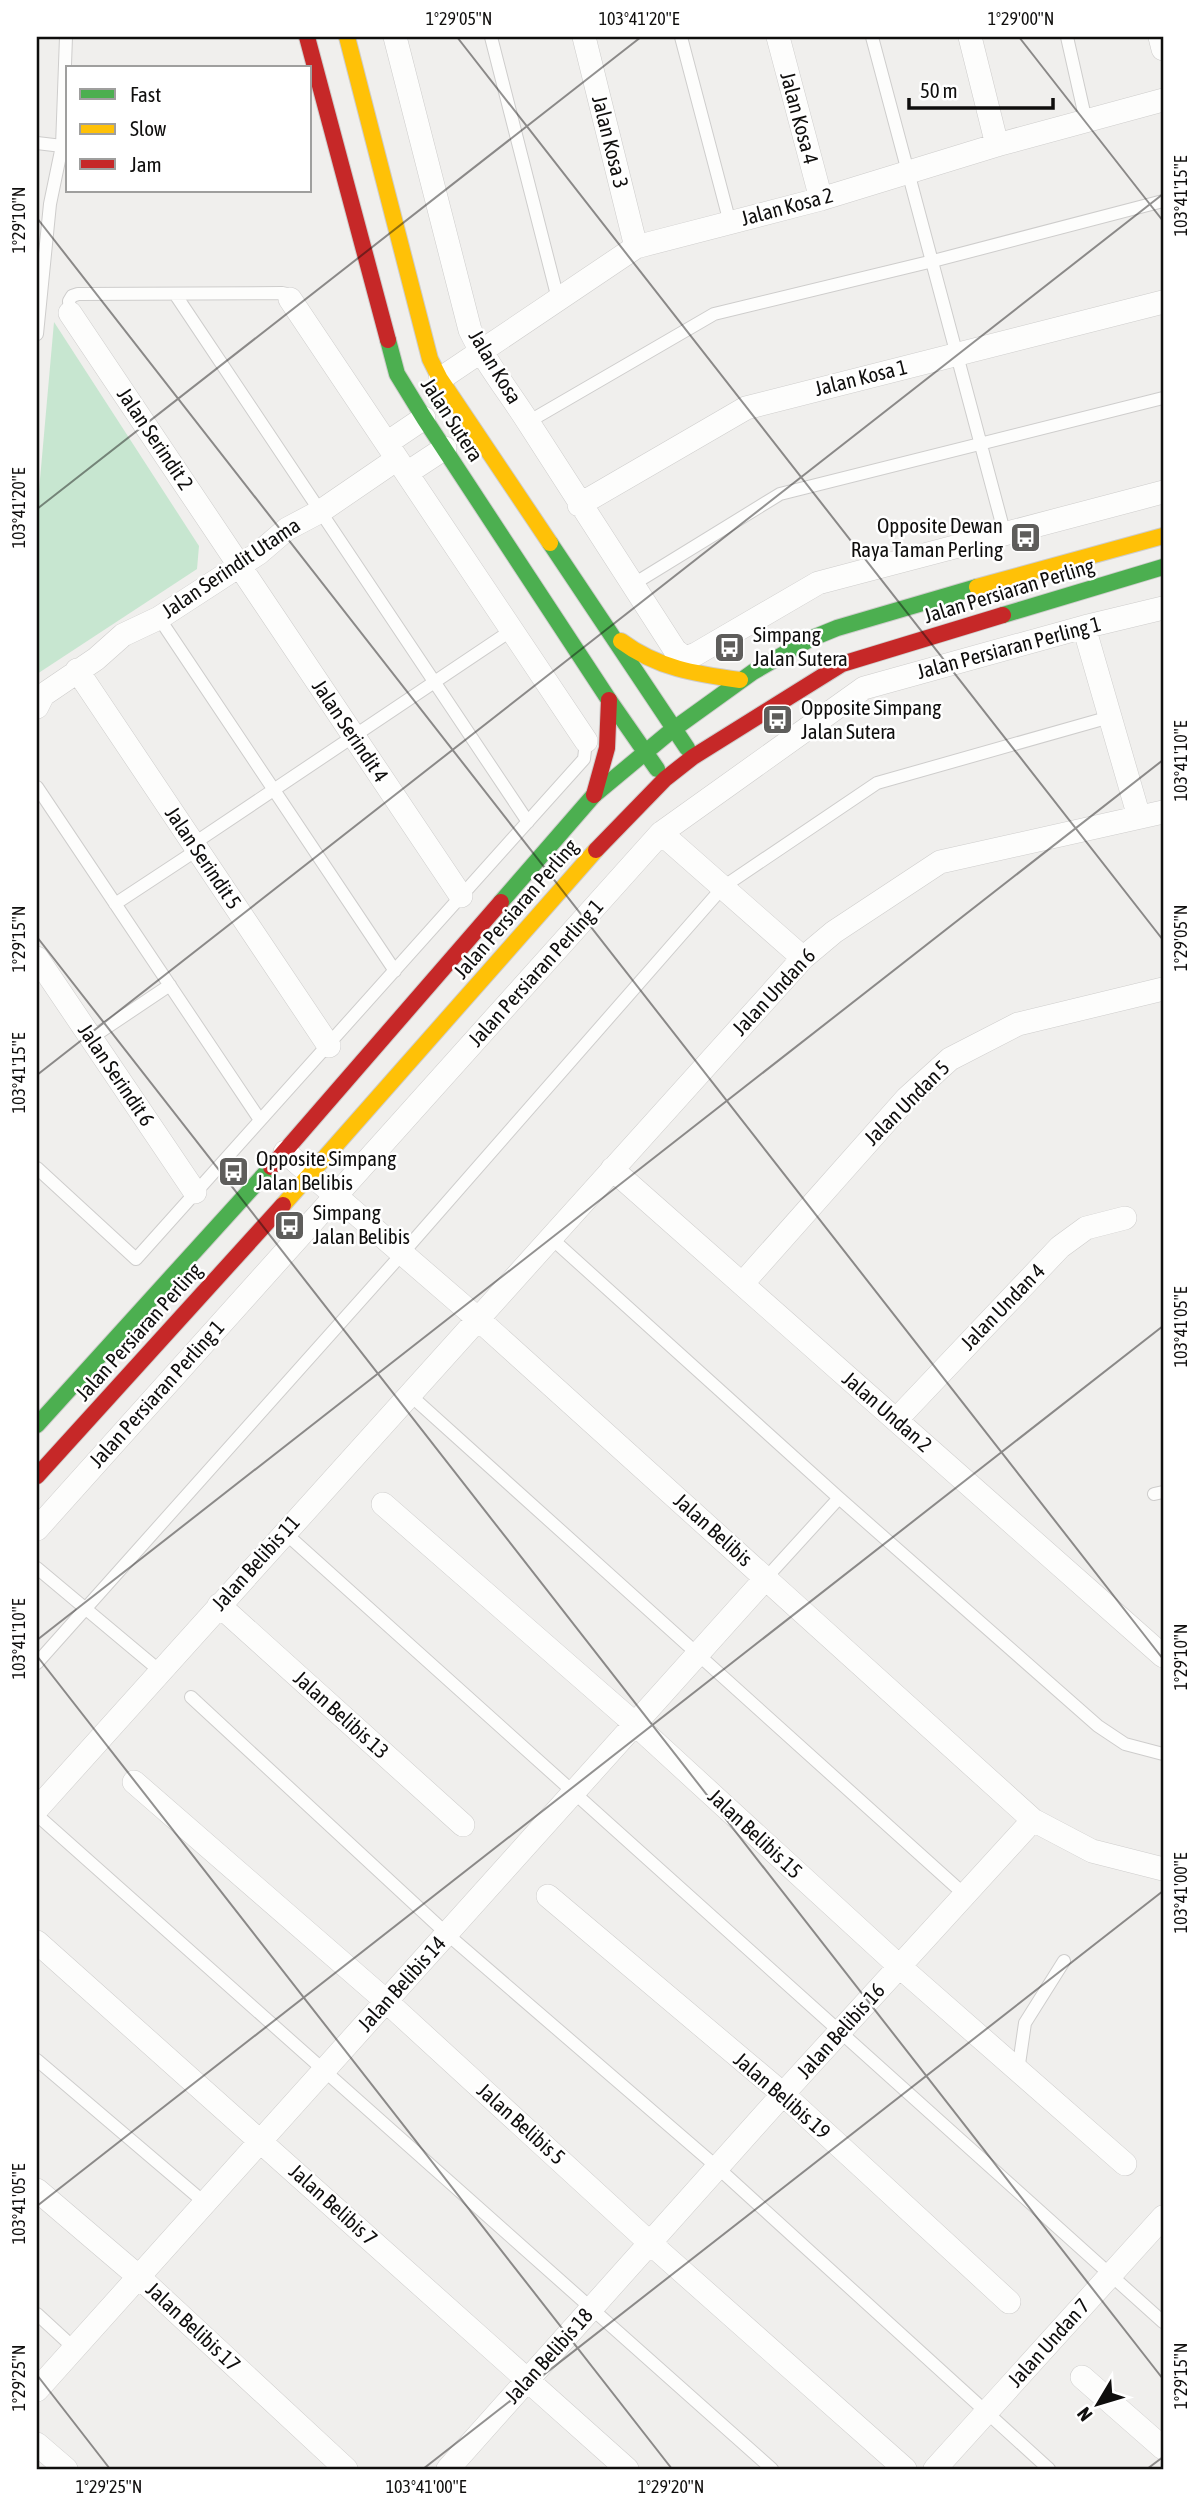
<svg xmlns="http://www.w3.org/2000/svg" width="1200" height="2506" font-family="'Asap Condensed',sans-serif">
<rect width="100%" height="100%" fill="#f0efed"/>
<!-- green -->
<path fill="#c7e6d0" d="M 54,322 L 199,546 L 197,569 L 37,674 L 37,513 Z"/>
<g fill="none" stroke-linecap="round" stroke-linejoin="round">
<defs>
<path id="lane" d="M 491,37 L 558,299
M 681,37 L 730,223
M 872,37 L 1005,535
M 1067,37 L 1086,121
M 37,143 L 62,146
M 175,294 L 528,822
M 70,313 L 69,301 L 72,296 L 78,294 L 282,293 L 287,294 L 290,299
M 37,334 L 50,204 L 62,146 L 66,37
M 528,422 L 714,314 L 933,261 L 1163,201
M 632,585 L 780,494 L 1163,398
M 159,618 L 395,971
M 37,787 L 260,1120
M 193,844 L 512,630
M 115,904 L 197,850
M 91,1038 L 170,985
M 37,1168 L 136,1259 L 584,759 L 586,741
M 550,1237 L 839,1498 L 1098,1726 L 1125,1744 L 1163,1754
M 409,1394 L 965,1895
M 1154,1494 L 1163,1492
M 284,1532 L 1163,2322
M 37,1568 L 160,1671
M 766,1578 L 839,1498
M 37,1663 L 401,1255 L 723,887 L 877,783 L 1110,717
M 191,1697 L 447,1934 L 717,2167 L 1049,2469
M 37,1815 L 772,2469
M 37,2060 L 205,2203
M 1018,2071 L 1025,2023 L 1064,1961
M 37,2314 L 74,2348"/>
<path id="street" d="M 395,37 L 470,330 C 486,364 510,393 530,425 C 578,500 626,575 675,650 L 685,658 L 696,654 L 818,583 L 1163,492
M 584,37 L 636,247
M 778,37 L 821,199
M 970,37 L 997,145
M 1160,37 L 1163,49
M 290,299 L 586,741
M 70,313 L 461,896
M 440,379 L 636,247 L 821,199 L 997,145 L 1163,100
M 387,443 L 424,418
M 407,473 L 445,448
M 579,505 L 746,408 L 1163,302
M 1084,627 L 1139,817
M 77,670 L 329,1046
M 37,707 L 43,695 L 96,659 L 123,635 L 159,618 L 259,553 L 287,529 L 321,511 L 397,459
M 661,833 L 803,958
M 37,958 L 195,1192
M 285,1152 L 477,1318 L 1033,1820 L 1092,1851 L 1163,1869
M 612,1169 L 1163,1656
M 742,1284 L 907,1098 L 950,1059 L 1018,1024 L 1163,989
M 896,1420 L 1060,1247 L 1086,1228 L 1125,1218
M 383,1504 L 635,1724 L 899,1966 L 1125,2164
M 37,1529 L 661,833 L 864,688 L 1084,627 L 1163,608
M 219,1605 L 463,1825
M 134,1782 L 386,2001 L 650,2243 L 905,2469
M 37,1809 L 803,958 L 834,932 L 940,862 L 1163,812
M 548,1896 L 783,2094 L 1009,2302
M 37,1942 L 627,2469
M 37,2190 L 139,2277 L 346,2469
M 1082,2377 L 1163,2448
M 37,2390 L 766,1578
M 37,2444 L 66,2469
M 448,2469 L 783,2094 L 1033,1820
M 935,2469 L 1163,2217"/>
<path id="fast" d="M 388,340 L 397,374 L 424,418 L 609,700 L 657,769
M 550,543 L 687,748
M 1003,615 L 1163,567
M 501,902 L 594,795 L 671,731 L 753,672 L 810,639 L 837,628 L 977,587
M 37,1425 L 271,1167"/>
<path id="slow" d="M 347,37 L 430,359 L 440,379 L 550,543
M 977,587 L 1163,536
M 621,641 C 657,668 696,674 740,680
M 283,1205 L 596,850"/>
<path id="jam" d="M 307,37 L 388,340
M 594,795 L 607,748 L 609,700
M 596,850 L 665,779 L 693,757 L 842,664 L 1003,615
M 271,1167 L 501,902
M 37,1476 L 283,1205"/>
</defs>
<!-- lane casing -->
<use href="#lane" stroke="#cecdcc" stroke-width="14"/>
<!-- street casing -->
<use href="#street" stroke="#cecdcc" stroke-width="24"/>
<!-- fast casing -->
<use href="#fast" stroke="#cecdcc" stroke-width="18"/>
<!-- slow casing -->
<use href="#slow" stroke="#cecdcc" stroke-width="18"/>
<!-- jam casing -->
<use href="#jam" stroke="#cecdcc" stroke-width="18"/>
<!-- lane -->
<use href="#lane" stroke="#fdfdfc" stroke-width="12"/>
<!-- street -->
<use href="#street" stroke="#fdfdfc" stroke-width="23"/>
<!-- fast -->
<use href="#fast" stroke="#4caf50" stroke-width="16"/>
<!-- slow -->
<use href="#slow" stroke="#ffc107" stroke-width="16"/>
<!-- jam -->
<use href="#jam" stroke="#c62828" stroke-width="16"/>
</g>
<!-- ticks -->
<path fill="none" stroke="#0f0e0d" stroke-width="2" stroke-opacity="0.45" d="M 457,37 L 1163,940M 1019,37 L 1163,221M 37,218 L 1163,1659M 37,509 L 641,37M 37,937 L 1163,2379M 37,1075 L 1163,194M 37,1640 L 1163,760M 37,1656 L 672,2469M 37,2206 L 1163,1326M 37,2375 L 110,2469M 423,2469 L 1163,1891M 1147,2469 L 1163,2457"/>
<!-- icons -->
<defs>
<symbol id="bus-square" viewBox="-11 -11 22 22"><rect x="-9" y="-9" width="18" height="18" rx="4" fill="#5e5d5b" stroke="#fff"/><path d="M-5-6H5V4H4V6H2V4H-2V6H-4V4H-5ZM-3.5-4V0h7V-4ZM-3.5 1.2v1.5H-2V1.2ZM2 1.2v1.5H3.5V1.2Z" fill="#fff"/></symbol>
</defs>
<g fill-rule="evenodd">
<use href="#bus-square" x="1008" y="520" width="35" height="35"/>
<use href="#bus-square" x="712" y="630" width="35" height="35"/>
<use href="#bus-square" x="760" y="702" width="35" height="35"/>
<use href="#bus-square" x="216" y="1154" width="35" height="35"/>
<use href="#bus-square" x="272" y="1208" width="35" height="35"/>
</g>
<g text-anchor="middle" stroke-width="5" stroke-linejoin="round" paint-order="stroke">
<!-- street labels -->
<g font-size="21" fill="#0f0e0d" stroke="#fff">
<text transform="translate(799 118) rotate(75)" y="7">Jalan Kosa 4</text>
<text transform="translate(610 142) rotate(76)" y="7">Jalan Kosa 3</text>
<text transform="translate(787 207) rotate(-15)" y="7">Jalan Kosa 2</text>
<text transform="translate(495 367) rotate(59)" y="7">Jalan Kosa</text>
<text transform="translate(861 378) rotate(-14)" y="7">Jalan Kosa 1</text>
<text transform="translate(452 420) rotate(57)" y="7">Jalan Sutera</text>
<text transform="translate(155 439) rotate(56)" y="7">Jalan Serindit 2</text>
<text transform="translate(231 568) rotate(-34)" y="7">Jalan Serindit Utama</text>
<text transform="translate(1009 591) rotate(-17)" y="7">Jalan Persiaran Perling</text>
<text transform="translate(1009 648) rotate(-15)" y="7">Jalan Persiaran Perling 1</text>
<text transform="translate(350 731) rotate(56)" y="7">Jalan Serindit 4</text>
<text transform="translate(203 858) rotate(56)" y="7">Jalan Serindit 5</text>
<text transform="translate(516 909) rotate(-49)" y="7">Jalan Persiaran Perling</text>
<text transform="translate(536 973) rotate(-48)" y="7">Jalan Persiaran Perling 1</text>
<text transform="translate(774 992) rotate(-47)" y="7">Jalan Undan 6</text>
<text transform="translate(116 1075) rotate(56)" y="7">Jalan Serindit 6</text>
<text transform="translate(907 1103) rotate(-45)" y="7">Jalan Undan 5</text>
<text transform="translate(1003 1307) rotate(-46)" y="7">Jalan Undan 4</text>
<text transform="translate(139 1332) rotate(-48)" y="7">Jalan Persiaran Perling</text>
<text transform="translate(157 1394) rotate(-48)" y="7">Jalan Persiaran Perling 1</text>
<text transform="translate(887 1412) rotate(41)" y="7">Jalan Undan 2</text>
<text transform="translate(713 1530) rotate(42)" y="7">Jalan Belibis</text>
<text transform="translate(256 1563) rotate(-48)" y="7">Jalan Belibis 11</text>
<text transform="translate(341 1715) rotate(42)" y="7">Jalan Belibis 13</text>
<text transform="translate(755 1834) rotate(43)" y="7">Jalan Belibis 15</text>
<text transform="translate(402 1984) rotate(-48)" y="7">Jalan Belibis 14</text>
<text transform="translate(841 2031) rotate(-48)" y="7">Jalan Belibis 16</text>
<text transform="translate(782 2096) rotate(41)" y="7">Jalan Belibis 19</text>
<text transform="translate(521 2124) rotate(42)" y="7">Jalan Belibis 5</text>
<text transform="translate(333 2205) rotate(42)" y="7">Jalan Belibis 7</text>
<text transform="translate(193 2327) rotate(43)" y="7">Jalan Belibis 17</text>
<text transform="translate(1049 2343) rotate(-48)" y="7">Jalan Undan 7</text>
<text transform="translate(549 2356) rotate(-48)" y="7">Jalan Belibis 18</text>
</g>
<!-- poi labels -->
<g font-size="21" fill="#0f0e0d" stroke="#fff" text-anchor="start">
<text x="1003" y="533" text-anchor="end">Opposite Dewan<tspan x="1003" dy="24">Raya Taman Perling</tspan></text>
<text x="753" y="642">Simpang<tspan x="753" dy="24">Jalan Sutera</tspan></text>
<text x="801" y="715">Opposite Simpang<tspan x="801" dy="24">Jalan Sutera</tspan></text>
<text x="256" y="1166">Opposite Simpang<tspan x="256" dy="24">Jalan Belibis</tspan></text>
<text x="313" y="1220">Simpang<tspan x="313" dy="24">Jalan Belibis</tspan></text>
</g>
</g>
<!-- border -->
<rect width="1200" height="2506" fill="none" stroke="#ffffff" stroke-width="77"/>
<!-- legend -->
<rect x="66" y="66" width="245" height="126" fill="#ffffff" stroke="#9f9f9e" stroke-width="2"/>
<rect x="80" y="89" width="35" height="10" fill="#4caf50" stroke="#9f9f9e" stroke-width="2"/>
<text x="130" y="102" font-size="21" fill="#0f0e0d">Fast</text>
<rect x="80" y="124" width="35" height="10" fill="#ffc107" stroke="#9f9f9e" stroke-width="2"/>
<text x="130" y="136" font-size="21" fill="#0f0e0d">Slow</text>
<rect x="80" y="159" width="35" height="10" fill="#c62828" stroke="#9f9f9e" stroke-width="2"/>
<text x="130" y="172" font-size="21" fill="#0f0e0d">Jam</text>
<!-- north arrow -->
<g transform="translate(1098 2404) rotate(232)" stroke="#ffffff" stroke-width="5" paint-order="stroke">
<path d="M0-5L12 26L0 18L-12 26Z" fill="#0f0e0d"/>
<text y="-10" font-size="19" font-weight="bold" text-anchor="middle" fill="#0f0e0d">N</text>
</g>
<!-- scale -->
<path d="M909 98v10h144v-10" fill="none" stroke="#0f0e0d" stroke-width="3.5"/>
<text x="920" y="98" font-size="21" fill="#0f0e0d" stroke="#ffffff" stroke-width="5" paint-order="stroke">50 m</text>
<rect x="38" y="38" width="1124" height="2430" fill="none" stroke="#0f0e0d" stroke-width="2.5"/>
<g font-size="18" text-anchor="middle" fill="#0f0e0d">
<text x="459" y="25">1°29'05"N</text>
<text x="639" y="25">103°41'20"E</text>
<text x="1021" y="25">1°29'00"N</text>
<text transform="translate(1181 196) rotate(-90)" y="6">103°41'15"E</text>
<text transform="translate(19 220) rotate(-90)" y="6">1°29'10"N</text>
<text transform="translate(19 508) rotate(-90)" y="6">103°41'20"E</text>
<text transform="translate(1181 761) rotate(-90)" y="6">103°41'10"E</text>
<text transform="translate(1181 938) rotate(-90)" y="6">1°29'05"N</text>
<text transform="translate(19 939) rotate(-90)" y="6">1°29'15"N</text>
<text transform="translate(19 1073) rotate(-90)" y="6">103°41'15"E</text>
<text transform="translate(1181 1327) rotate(-90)" y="6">103°41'05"E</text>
<text transform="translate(19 1639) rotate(-90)" y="6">103°41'10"E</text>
<text transform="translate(1181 1657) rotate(-90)" y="6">1°29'10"N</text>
<text transform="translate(1181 1893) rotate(-90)" y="6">103°41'00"E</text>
<text transform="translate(19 2204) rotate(-90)" y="6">103°41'05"E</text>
<text transform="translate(1181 2376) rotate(-90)" y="6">1°29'15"N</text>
<text transform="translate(19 2378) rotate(-90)" y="6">1°29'25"N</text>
<text x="109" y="2493">1°29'25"N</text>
<text x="426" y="2493">103°41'00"E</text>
<text x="671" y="2493">1°29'20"N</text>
</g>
</svg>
